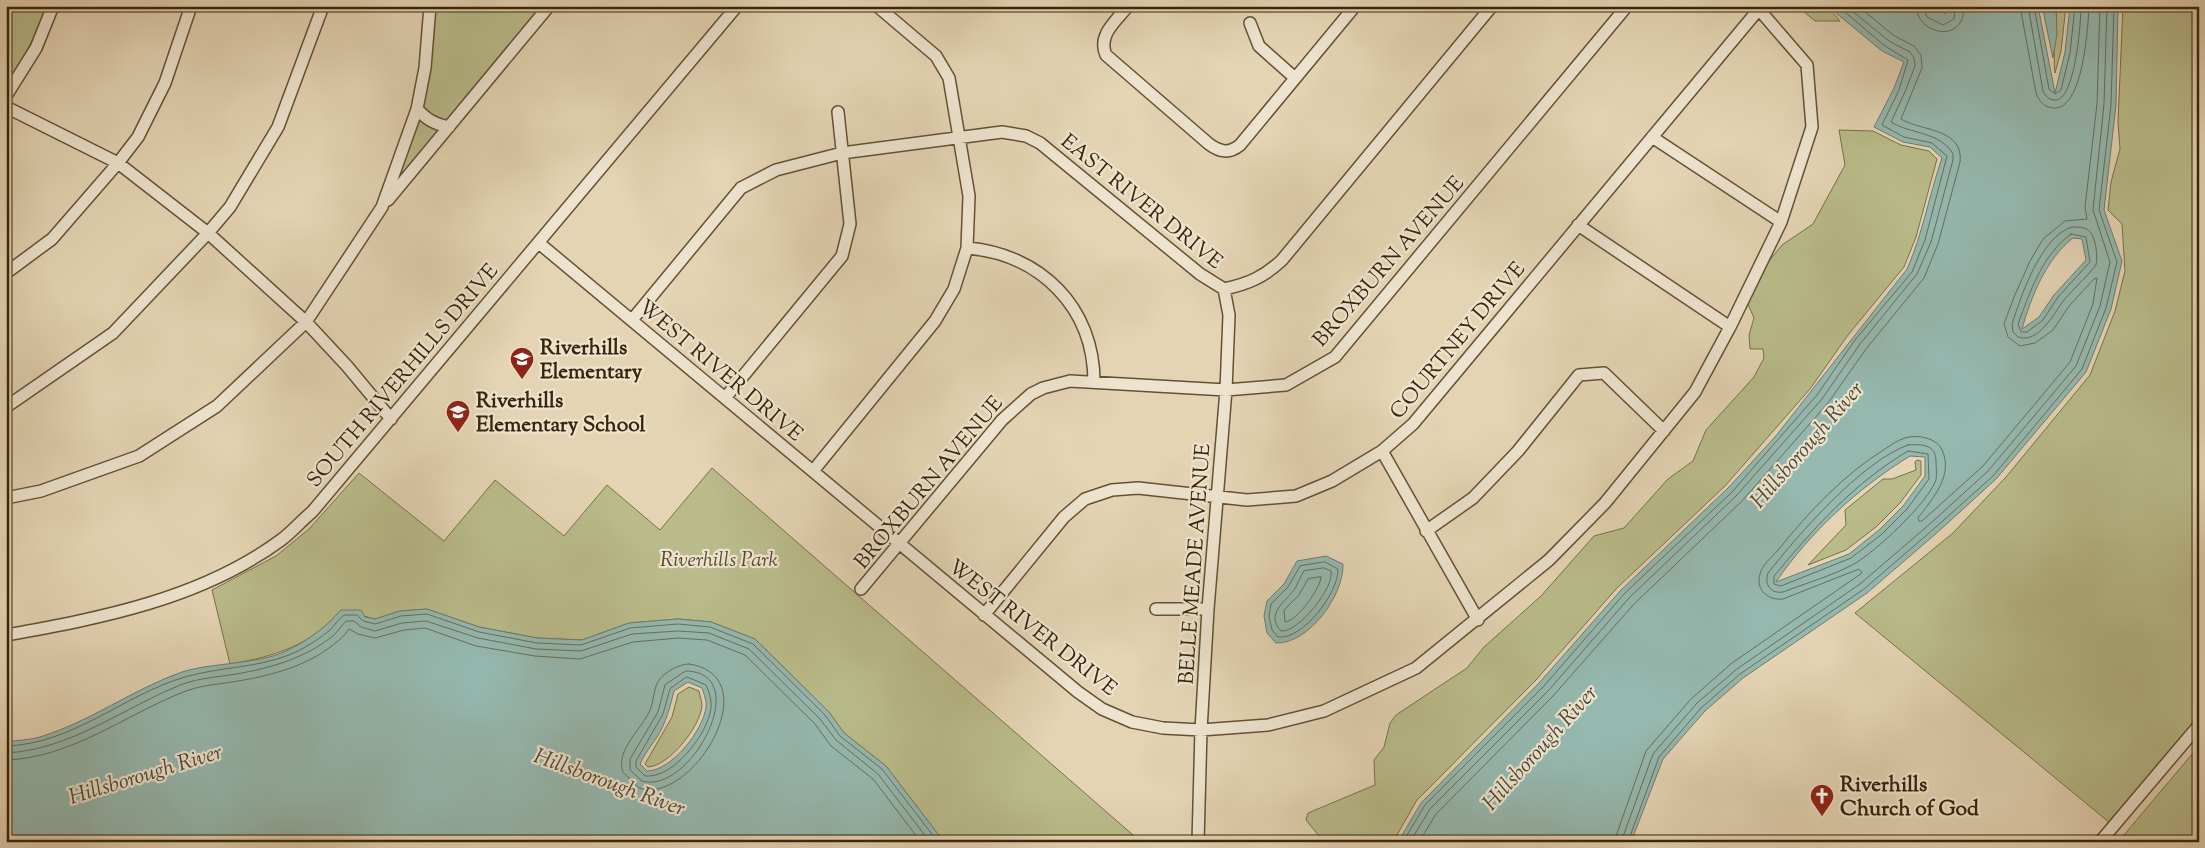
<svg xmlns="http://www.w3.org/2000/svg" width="2205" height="848" font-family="'Sorts Mill Goudy',serif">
<rect width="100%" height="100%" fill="#e4d4b4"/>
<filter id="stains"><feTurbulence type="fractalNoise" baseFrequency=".004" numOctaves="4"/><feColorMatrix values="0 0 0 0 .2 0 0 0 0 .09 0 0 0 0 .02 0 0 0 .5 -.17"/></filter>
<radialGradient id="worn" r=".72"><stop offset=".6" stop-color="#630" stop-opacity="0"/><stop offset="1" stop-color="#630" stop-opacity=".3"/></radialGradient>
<!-- green -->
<path fill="#b9bb8a" stroke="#78704a" d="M 6,6 L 50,6 L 14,75 L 6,83 Z
M 433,6 L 543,6 L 391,191 L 421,107 Z
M 1797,6 L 1827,6 L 1840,21 L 1815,21 Z
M 2056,6 L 2066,6 L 2061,51 L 2055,73 C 2052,51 2058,29 2056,6 Z
M 2123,6 L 2199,6 L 2199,147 L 2196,153 L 2195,208 L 2199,217 L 2199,717 L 2110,823 L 1855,613 L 1953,533 L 2006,477 L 2090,375 L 2115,311 L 2125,271 L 2122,224 L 2108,210 L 2111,182 L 2120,149 L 2118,122 Z
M 1839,130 L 1873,131 L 1901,145 L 1929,151 L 1937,159 L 1916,237 L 1904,267 L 1848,335 L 1810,389 L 1725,486 L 1617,588 L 1536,680 L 1430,787 L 1417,800 L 1393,842 L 1318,842 L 1319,836 L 1306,820 L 1308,813 L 1375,785 L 1374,760 L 1384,747 L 1390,723 L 1396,715 L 1467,668 L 1484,647 L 1541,596 L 1594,536 L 1624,528 L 1668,479 L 1693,461 L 1706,430 L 1754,377 L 1764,358 L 1763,349 L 1750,349 L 1749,335 L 1754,318 L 1747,302 L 1765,266 L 1782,245 L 1813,224 L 1845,165 Z
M 1917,460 L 1921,461 L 1921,475 L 1900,503 L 1876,527 L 1846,550 L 1808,565 L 1846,525 L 1845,510 L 1883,479 L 1892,479 L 1916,470 L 1915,462 Z
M 712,468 L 1141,842 L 944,842 L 886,766 L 844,733 L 829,712 L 755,639 L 711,622 L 678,619 L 629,623 L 582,640 L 537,638 L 479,627 L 427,609 L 400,611 L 375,619 L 341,610 C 310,646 276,656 230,664 L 212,590 L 276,556 L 309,529 L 359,473 L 444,541 L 495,480 L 564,536 L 607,485 L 660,530 Z
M 689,687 L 699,691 C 700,696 702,702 702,706 C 700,727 669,766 648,767 L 645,764 L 672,717 L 678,694 Z
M 2199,746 L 2199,842 L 2118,842 Z"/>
<!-- water -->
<path fill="#95b8af" stroke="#707d6d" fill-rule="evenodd" d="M 1832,6 L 1932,6 L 1945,14 L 1945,6 L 2038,6 L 2055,93 L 2065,52 L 2070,6 L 2118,6 L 2116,105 L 2104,210 L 2122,261 L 2111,309 L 2086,372 L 1996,479 L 1939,531 L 1867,593 L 1743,678 L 1705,711 L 1663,759 L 1631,842 L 1398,842 L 1421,803 L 1539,683 L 1621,590 L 1728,488 L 1775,437 L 1907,269 C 1923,233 1929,195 1942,158 L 1930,147 L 1903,142 L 1874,127 L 1894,88 L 1904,62 L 1882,51 L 1836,13 ZM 2073,238 L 2082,239 L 2086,260 L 2054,295 L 2039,317 L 2022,329 C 2031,297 2046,259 2073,238 ZM 1910,456 L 1925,457 L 1925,476 L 1903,506 L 1879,530 L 1849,554 L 1776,582 C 1810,532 1858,488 1910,456 Z
M 2042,6 L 2056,8 L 2057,34 L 2053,58 Z
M 1326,556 L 1343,564 C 1344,595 1309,644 1276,643 L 1267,633 L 1264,616 L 1267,601 L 1284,584 L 1297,561 Z
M 427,609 L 479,627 L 537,638 L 582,640 L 629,623 L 678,619 L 711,622 L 755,639 L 829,712 L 844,733 L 886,766 L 944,842 L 6,842 L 6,742 C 17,740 30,740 40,737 C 90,722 133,689 182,672 C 213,662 261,665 290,649 C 310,639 326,627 341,610 L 361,610 L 365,617 L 375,619 L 400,611 ZM 688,682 L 702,688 C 704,694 707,702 706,707 C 703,731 671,771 647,771 L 640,764 C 645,753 651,746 657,737 C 666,723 670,707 674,691 Z"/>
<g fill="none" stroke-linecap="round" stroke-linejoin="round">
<!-- shore -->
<path stroke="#666e5d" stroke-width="1" d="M 1916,6 C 1917,35 1965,45 1964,6
M 1923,6 L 1927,17 L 1943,25 L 1954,19 L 1956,6
M 2020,6 L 2036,93 C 2039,101 2044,107 2053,108 C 2083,111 2088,28 2089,6
M 2028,6 L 2043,91 C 2045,96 2049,100 2055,100 C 2075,101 2081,23 2081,6
M 2034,6 L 2049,89 L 2055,94 L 2061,90 L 2070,53 L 2075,6
M 2072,227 C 2077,227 2084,227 2088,230 C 2096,235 2098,257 2096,265 C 2086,278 2074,288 2064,300 C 2054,313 2039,344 2018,337 L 2013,332 L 2012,324 C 2021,296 2041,236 2072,227 Z
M 2071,234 L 2086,237 L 2090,262 L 2058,297 L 2043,320 L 2027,332 L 2021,332 L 2018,324 C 2030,292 2042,255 2071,234 Z
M 1908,445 C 1921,444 1936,444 1936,461 C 1936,467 1937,474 1936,480 C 1928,503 1875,552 1854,564 C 1832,576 1806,583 1783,592 C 1771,594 1764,585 1768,573 C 1798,535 1862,461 1908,445 Z
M 1908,451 L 1928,454 L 1929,479 L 1907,509 L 1882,534 L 1851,558 L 1781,586 L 1774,584 L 1774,576 C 1814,528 1854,483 1908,451 Z
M 1325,562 L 1338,569 C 1339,592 1303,640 1278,637 L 1272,630 L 1269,616 L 1271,604 L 1288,587 L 1300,566 Z
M 1324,568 L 1331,571 C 1335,587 1298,633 1281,631 C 1265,614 1285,602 1294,590 C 1298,584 1300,577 1304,571 Z
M 1321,577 C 1321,588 1296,622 1285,622 L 1284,610 L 1299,595 L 1308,579 Z
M 689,664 C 770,676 692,806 639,788 L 623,772 C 615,750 642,729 650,710 C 654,701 653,689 659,680 C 665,672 679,664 689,664 Z
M 686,671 C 755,672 691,795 642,781 L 630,770 L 630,759 L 658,712 L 665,685 Z
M 687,677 L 706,685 C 709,691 712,701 711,708 C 708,734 673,779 645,776 L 636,767 L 636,761 L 663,714 L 670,689 Z
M 6,746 C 74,744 123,695 185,677 C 219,667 256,668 289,655 C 302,650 321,638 331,629 C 335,624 339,619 344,615 L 357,615 L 363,621 L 375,624 L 401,616 L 427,614 L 479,632 L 537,643 L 581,645 L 630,628 L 678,624 L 710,627 L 753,644 L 825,715 L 840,736 L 882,769 L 938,842
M 6,753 C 71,750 124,707 183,684 C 199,678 219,677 236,674 C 271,668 306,658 334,635 C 338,631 342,625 346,621 L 354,621 L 361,627 L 375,631 L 402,623 L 426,621 L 478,638 L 536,649 L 581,651 L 632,634 L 678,631 L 709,633 L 749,649 L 820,719 L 836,740 L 878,774 L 930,842
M 6,760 C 72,758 126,714 186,691 C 202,685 221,684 238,681 C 274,675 311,665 339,640 C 343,637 346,633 349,629 L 358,634 L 375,638 L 404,630 L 425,628 L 476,646 L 535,656 L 580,659 L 633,642 L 678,638 L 707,640 L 745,655 L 815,724 L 831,746 L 873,779 L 921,842
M 1403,842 L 1425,805 L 1543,687 L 1624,594 L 1732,492 L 1817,395 L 1855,340 L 1912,272 L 1925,240 L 1947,156 L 1932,143 L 1904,137 L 1882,125 L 1899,90 L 1908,60 L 1885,46 L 1838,6
M 1410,842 L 1430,809 L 1548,691 L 1629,598 L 1736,496 L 1822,399 L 1860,344 L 1917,274 L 1931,242 L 1953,160 L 1953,154 C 1941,132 1910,134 1891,122 L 1905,92 L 1915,66 L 1914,58 L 1910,52 L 1889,41 L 1846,6
M 1419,842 L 1436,814 L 1553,696 L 1634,604 L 1742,501 L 1828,403 L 1866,349 L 1924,278 L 1938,244 L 1960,162 C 1964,128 1920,131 1901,119 L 1922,68 L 1921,55 L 1914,46 L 1893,35 L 1858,6
M 1614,842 L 1646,751 L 1691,699 L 1732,663 L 1862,573 L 1859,569 L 1783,599 C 1769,601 1755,590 1760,574 C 1762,565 1772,557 1778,550 C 1809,512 1843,475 1885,449 C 1891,445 1898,440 1905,438 C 1917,434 1937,438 1942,450 C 1954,476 1932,499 1918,518 L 1919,521 L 1922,521 L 1983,466 L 2070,362 L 2093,304 L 2097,278 L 2094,279 L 2069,306 L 2053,330 L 2035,343 L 2020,346 L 2008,337 L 2004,324 L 2014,297 L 2030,261 L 2043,239 L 2065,221 L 2087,219 L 2085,207 L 2097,104 L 2100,6
M 1621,842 L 1653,754 L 1697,703 L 1737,669 L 1860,584 L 1931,523 L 1988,471 L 2076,366 L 2100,306 L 2110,262 L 2093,210 L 2104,104 L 2107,6
M 1628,842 L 1659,757 L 1701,708 L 1740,674 L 1864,589 L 1936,527 L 1993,476 L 2082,369 L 2106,308 L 2117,262 L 2099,210 L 2111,105 L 2114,6"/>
<defs>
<path id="minor" d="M 1128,6 C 1117,20 1097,35 1106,55 L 1209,144 C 1220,152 1229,154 1240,145 L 1355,6
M 1250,23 L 1259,46 L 1295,78
M 6,96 L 36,48 L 53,6
M 6,107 L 118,163 L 208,233 L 306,322 L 347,366 L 391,419
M 417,109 C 427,120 435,124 449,127
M 1652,137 L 1781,222
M 388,200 L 549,6
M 1578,225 L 1730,327
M 540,244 L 1078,692 L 1102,709 L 1132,722 L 1163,728 L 1201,730 L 1268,725 L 1324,711 L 1416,668 L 1549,560 L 1605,503 L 1695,392 L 1730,327 L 1781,222 L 1812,127 L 1807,65 L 1756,6
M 967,248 C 1040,254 1094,307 1094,382
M 6,273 L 52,239 L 118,163 L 138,137 L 165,83 L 191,6
M 632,320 L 741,188 L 776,170 L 842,153 L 1002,132 L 1026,136 L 1040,143 L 1200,274 L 1224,289 C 1248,284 1264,277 1282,260 L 1492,6
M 725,398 L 842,256 L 850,224 L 838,112
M 6,407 L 113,333 L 208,233 L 230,207 L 278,127 L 323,6
M 1382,451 L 1478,620
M 813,471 L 935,321 L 954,289 L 967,248 L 969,196 L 949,78 L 936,56 L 877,6
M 6,498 L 41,491 L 139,456 L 217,406 L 306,322 L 382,207 L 417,109 L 425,68 L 430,6
M 1426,531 L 1473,498 L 1518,451 L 1579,375 L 1604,373 L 1664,431
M 861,589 L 1002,420 L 1031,394 L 1043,388 L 1070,381 L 1226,390 L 1286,385 L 1335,357 L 1627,6
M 1156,609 L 1208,609
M 984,615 L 1064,517 L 1085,499 L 1112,490 L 1138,488 L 1247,500 L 1296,496 L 1332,481 L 1382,451 L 1413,424 L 1759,9
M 6,635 C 101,618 201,599 281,540 C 292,532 301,521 312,512 L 737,6
M 1198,842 L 1201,730 L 1208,609 L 1226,390 L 1229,315 L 1224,289
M 2100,842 L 2199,725"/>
</defs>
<!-- minor casing -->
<use href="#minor" stroke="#635135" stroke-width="14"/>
<!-- minor -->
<use href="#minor" stroke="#ede3ce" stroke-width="11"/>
</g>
<!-- icons -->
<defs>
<symbol id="school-pin" viewBox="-11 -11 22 30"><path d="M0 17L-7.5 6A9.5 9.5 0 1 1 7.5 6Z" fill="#8f2418" stroke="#ede3ce"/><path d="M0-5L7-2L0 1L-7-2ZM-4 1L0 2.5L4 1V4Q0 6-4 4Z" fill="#fff"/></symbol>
<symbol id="church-pin" viewBox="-11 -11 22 30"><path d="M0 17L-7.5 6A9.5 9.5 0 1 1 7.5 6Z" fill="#8f2418" stroke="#ede3ce"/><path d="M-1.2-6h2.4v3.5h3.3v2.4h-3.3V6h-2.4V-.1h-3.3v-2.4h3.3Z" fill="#fff"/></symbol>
</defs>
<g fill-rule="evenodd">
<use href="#school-pin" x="508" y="345" width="28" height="38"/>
<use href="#school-pin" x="444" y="398" width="28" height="38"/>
<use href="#church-pin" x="1808" y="782" width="28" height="38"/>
</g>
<g text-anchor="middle" stroke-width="4.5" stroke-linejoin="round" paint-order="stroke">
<!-- street labels -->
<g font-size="21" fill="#38250b" stroke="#ede3ce">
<text transform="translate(1142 201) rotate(39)" y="7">EAST RIVER DRIVE</text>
<text transform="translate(1388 261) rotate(-49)" y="7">BROXBURN AVENUE</text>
<text transform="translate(1457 340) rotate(-50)" y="7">COURTNEY DRIVE</text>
<text transform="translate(721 370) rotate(40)" y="7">WEST RIVER DRIVE</text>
<text transform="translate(402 375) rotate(-50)" y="7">SOUTH RIVERHILLS DRIVE</text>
<text transform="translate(928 482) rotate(-50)" y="7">BROXBURN AVENUE</text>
<text transform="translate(1194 564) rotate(-86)" y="7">BELLE MEADE AVENUE</text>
<text transform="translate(1033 627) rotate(38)" y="7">WEST RIVER DRIVE</text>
</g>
<!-- poi labels -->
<g font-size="21" font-weight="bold" fill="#38250b" stroke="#ede3ce" text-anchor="start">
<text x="540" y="354">Riverhills<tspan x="540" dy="24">Elementary</tspan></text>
<text x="476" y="407">Riverhills<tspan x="476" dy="24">Elementary School</tspan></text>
<text x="1840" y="791">Riverhills<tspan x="1840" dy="24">Church of God</tspan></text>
</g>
<!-- park labels -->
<g font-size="21" font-style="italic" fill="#584a2b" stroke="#ede3ce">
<text x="719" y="566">Riverhills Park</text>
</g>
<!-- water labels -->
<g font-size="22" font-style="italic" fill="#4f4a34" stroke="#ede3ce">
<text transform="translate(1806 444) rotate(-49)" y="8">Hillsborough River</text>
<text transform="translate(1539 747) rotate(-48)" y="8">Hillsborough River</text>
<text transform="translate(145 773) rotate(-17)" y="8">Hillsborough River</text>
<text transform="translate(610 781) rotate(20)" y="8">Hillsborough River</text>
</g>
</g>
<!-- margin -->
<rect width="2205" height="848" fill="none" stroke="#e4d4b4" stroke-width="25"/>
<rect x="8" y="8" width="2190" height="833" fill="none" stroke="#38250b" stroke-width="2.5"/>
<rect x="12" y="12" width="2180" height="823" fill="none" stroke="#38250b"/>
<rect width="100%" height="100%" filter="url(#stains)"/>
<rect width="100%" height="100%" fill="url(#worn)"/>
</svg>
